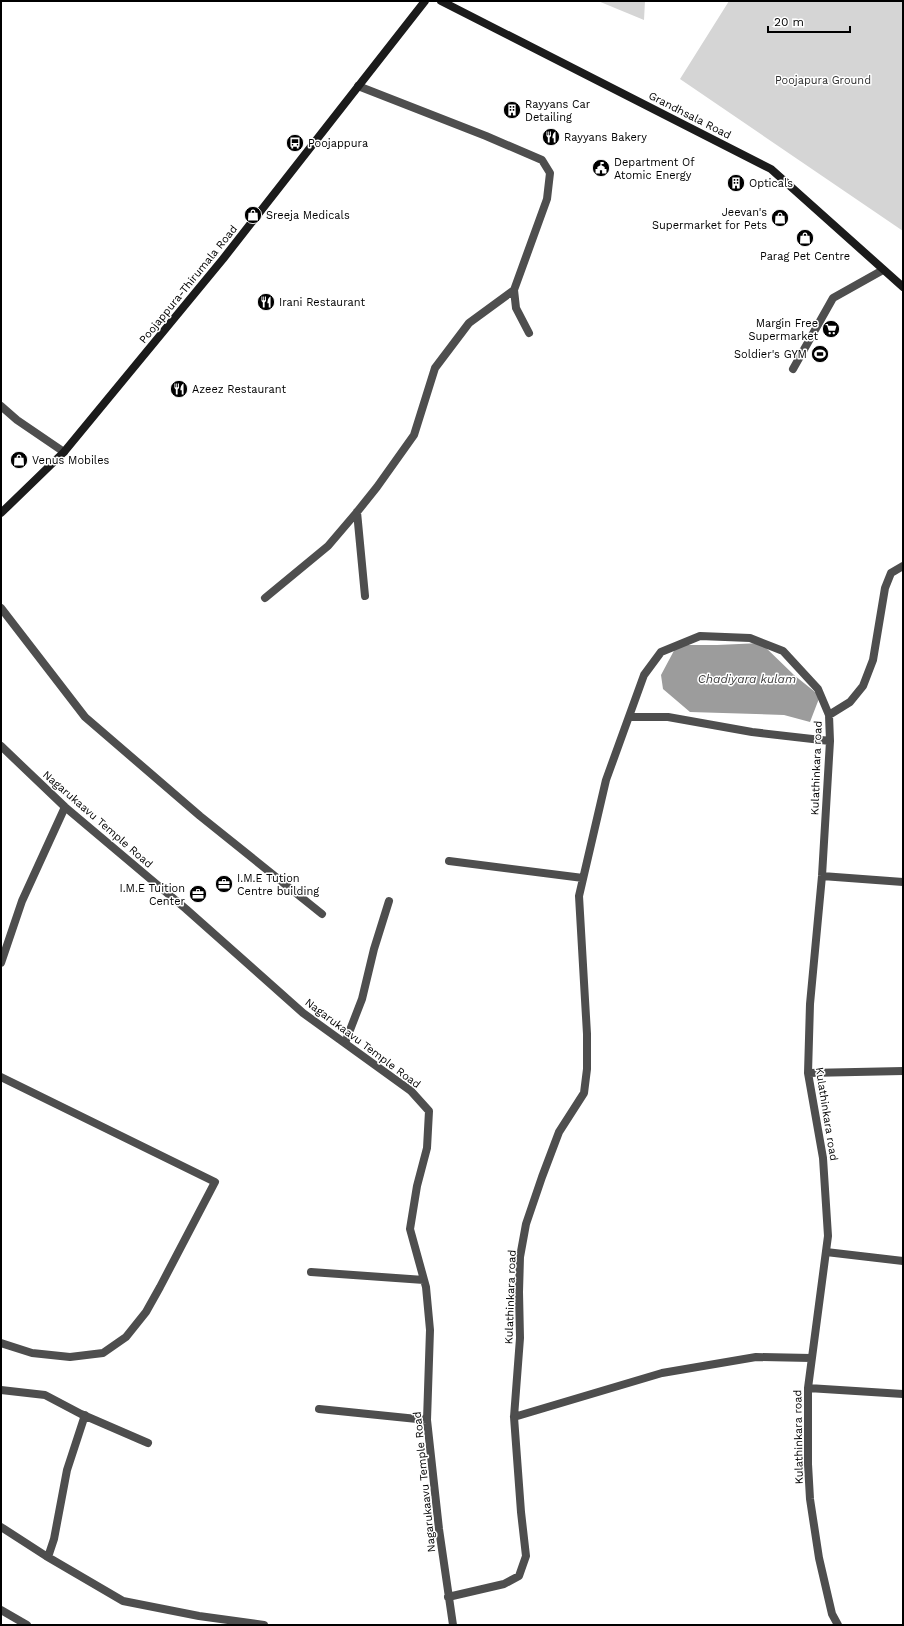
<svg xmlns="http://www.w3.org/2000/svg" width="904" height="1626" font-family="'Work Sans',sans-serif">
<rect width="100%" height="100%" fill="#fff"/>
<!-- green -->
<path fill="#d5d5d5" d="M 598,1 L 645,1 L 644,20 Z
M 729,1 L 903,1 L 903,231 L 680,79 Z"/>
<!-- water -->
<path fill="#9c9c9c" d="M 761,643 L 794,675 L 820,696 L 810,722 L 784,715 L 690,712 L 663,689 L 661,675 L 677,645 L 717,645 Z"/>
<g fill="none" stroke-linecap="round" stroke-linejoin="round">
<!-- minor -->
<path stroke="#4e4e4e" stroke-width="8" d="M 358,86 L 486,136 L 542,160 L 550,173 L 547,199 L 514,290 L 516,308 L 529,333
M 793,369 L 833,298 L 883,270
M 357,512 L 365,596
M 265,598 L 328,546 L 357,512 L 377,487 L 414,435 L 435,368 L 469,323 L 514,290
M 1,608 L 85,717 L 200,816 L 322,914
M 829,715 L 850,702 L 863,686 L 873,660 L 885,588 L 891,573 L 903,566
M 629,717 L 668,717 L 752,732 L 830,741
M 1,746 L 65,807 L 186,909 L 303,1013 L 411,1091 L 429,1111 L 427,1148 L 417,1186 L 410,1229 L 426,1287 L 430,1330 L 427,1420 L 439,1529 L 453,1625
M 449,861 L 583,878
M 822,876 L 903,882
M 1,963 L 22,901 L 65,807
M 345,1043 L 362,999 L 374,949 L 389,901
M 808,1073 L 903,1071
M 1,1077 L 215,1182 L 160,1287 L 146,1312 L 126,1337 L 103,1353 L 70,1357 L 32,1353 L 1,1343
M 826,1252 L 903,1261
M 311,1272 L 424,1280
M 808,1388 L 903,1394
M 1,1390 L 45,1395 L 81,1414 L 148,1443
M 319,1409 L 427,1420
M 514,1417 L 662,1373 L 756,1357 L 811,1358
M 1,1527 L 46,1556 L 123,1601 L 199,1616 L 264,1625
M 48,1557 L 54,1539 L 67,1470 L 85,1415
M 448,1597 L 504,1584 L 519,1576 L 526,1556 L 521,1512 L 514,1417 L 520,1338 L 519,1292 L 520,1257 L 526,1224 L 542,1177 L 559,1132 L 584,1093 L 587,1069 L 587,1034 L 579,896 L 606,780 L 644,675 L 661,652 L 700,636 L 750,638 L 783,651 L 818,689 L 829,715 L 830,741 L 822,876 L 810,1004 L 808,1073 L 823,1158 L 828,1236 L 808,1388 L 808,1464 L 810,1499 L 819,1558 L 832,1614 L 838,1625
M 1,1610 L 27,1625"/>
<!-- tertiary -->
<path stroke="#4e4e4e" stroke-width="8" d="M 1,406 L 17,420 L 64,452"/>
<!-- secondary -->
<path stroke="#1b1b1b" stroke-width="8" d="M 441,1 L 771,169 L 903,287
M 1,513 L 64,452 L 223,259 L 425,1"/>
</g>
<!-- icons -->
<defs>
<symbol id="building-disc" viewBox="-11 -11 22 22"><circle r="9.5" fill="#000" stroke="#fff"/><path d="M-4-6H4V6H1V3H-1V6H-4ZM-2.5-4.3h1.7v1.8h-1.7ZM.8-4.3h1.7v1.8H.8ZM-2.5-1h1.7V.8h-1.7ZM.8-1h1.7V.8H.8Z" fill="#fff"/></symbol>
<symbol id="restaurant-disc" viewBox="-11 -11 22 22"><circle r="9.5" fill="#000" stroke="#fff"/><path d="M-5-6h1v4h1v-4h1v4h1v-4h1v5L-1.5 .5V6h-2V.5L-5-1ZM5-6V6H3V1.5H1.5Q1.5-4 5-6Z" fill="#fff"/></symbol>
<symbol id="bus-disc" viewBox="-11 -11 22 22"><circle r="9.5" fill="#000" stroke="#fff"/><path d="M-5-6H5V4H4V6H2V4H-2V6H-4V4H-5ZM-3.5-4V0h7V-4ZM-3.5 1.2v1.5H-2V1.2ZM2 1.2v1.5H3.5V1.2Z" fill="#fff"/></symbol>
<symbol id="civic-disc" viewBox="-11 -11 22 22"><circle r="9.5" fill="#000" stroke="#fff"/><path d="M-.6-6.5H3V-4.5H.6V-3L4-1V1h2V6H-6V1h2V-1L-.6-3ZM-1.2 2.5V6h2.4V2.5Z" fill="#fff"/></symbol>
<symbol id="shop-disc" viewBox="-11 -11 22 22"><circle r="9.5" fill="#000" stroke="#fff"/><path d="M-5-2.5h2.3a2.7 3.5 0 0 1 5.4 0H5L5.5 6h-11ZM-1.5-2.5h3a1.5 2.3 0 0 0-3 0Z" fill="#fff"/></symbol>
<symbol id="supermarket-disc" viewBox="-11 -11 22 22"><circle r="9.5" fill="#000" stroke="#fff"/><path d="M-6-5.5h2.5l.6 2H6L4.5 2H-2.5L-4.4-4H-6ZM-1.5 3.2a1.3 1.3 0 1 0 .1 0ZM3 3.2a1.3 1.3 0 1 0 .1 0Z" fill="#fff"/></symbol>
<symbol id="stadium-disc" viewBox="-11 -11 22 22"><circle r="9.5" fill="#000" stroke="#fff"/><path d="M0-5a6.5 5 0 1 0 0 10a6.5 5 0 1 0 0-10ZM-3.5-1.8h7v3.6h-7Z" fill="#fff"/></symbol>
<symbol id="office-disc" viewBox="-11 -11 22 22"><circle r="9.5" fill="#000" stroke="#fff"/><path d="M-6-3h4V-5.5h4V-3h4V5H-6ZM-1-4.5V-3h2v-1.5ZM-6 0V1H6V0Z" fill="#fff"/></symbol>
</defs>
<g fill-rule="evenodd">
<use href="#building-disc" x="502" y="100" width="20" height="20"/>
<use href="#restaurant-disc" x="541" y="127" width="20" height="20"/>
<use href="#bus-disc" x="285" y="133" width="20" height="20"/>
<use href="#civic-disc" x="591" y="158" width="20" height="20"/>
<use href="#building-disc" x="726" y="173" width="20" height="20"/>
<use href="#shop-disc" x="243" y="205" width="20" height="20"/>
<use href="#shop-disc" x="770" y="208" width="20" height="20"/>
<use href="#shop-disc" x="795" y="228" width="20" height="20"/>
<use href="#restaurant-disc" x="256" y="292" width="20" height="20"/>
<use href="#supermarket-disc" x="821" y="319" width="20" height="20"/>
<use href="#stadium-disc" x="810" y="344" width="20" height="20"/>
<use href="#restaurant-disc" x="169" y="379" width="20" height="20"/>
<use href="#shop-disc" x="9" y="450" width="20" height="20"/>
<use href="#office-disc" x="214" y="874" width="20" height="20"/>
<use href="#office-disc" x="188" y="884" width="20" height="20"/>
</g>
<g text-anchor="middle" stroke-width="3" stroke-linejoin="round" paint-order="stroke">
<!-- park labels -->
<g font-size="11" fill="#2c2c2c" stroke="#fff">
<text x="823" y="84">Poojapura Ground</text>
</g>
<!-- poi labels -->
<g font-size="11" fill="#000" stroke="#fff" text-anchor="start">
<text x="525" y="108">Rayyans Car<tspan x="525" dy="13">Detailing</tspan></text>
<text x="564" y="141">Rayyans Bakery</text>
<text x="308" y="147">Poojappura</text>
<text x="614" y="166">Department Of<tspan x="614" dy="13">Atomic Energy</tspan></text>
<text x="749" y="187">Opticals</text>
<text x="767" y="216" text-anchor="end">Jeevan's<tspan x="767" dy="13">Supermarket for Pets</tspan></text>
<text x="266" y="219">Sreeja Medicals</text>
<text x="805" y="260" text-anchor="middle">Parag Pet Centre</text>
<text x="279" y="306">Irani Restaurant</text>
<text x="818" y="327" text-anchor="end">Margin Free<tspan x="818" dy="13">Supermarket</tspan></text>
<text x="807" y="358" text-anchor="end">Soldier's GYM</text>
<text x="192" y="393">Azeez Restaurant</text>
<text x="32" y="464">Venus Mobiles</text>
<text x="237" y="882">I.M.E Tution<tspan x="237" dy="13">Centre building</tspan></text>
<text x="185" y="892" text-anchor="end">I.M.E Tuition<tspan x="185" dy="13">Center</tspan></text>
</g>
<!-- street labels -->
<g font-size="11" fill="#000" stroke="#fff">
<text transform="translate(690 115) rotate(27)" y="4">Grandhsala Road</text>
<text transform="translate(188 284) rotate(-51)" y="4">Poojappura-Thirumala Road</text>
<text transform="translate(816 768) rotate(-88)" y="4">Kulathinkara road</text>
<text transform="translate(98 819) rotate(41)" y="4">Nagarukaavu Temple Road</text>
<text transform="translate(363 1043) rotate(37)" y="4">Nagarukaavu Temple Road</text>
<text transform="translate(827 1114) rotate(81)" y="4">Kulathinkara road</text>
<text transform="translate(510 1297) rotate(-88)" y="4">Kulathinkara road</text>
<text transform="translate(798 1437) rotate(-91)" y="4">Kulathinkara road</text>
<text transform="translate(424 1482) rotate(-96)" y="4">Nagarukaavu Temple Road</text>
</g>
<!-- water labels -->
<g font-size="12" font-style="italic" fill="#3d3d3d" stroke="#fff">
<text x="747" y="683">Chadiyara kulam</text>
</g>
</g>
<!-- border -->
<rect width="904" height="1626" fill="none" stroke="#000000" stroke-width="4"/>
<!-- scale -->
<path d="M768 26v6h82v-6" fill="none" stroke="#000000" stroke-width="2"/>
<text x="774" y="26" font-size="12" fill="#000000" stroke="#ffffff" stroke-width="3" paint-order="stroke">20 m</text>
</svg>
